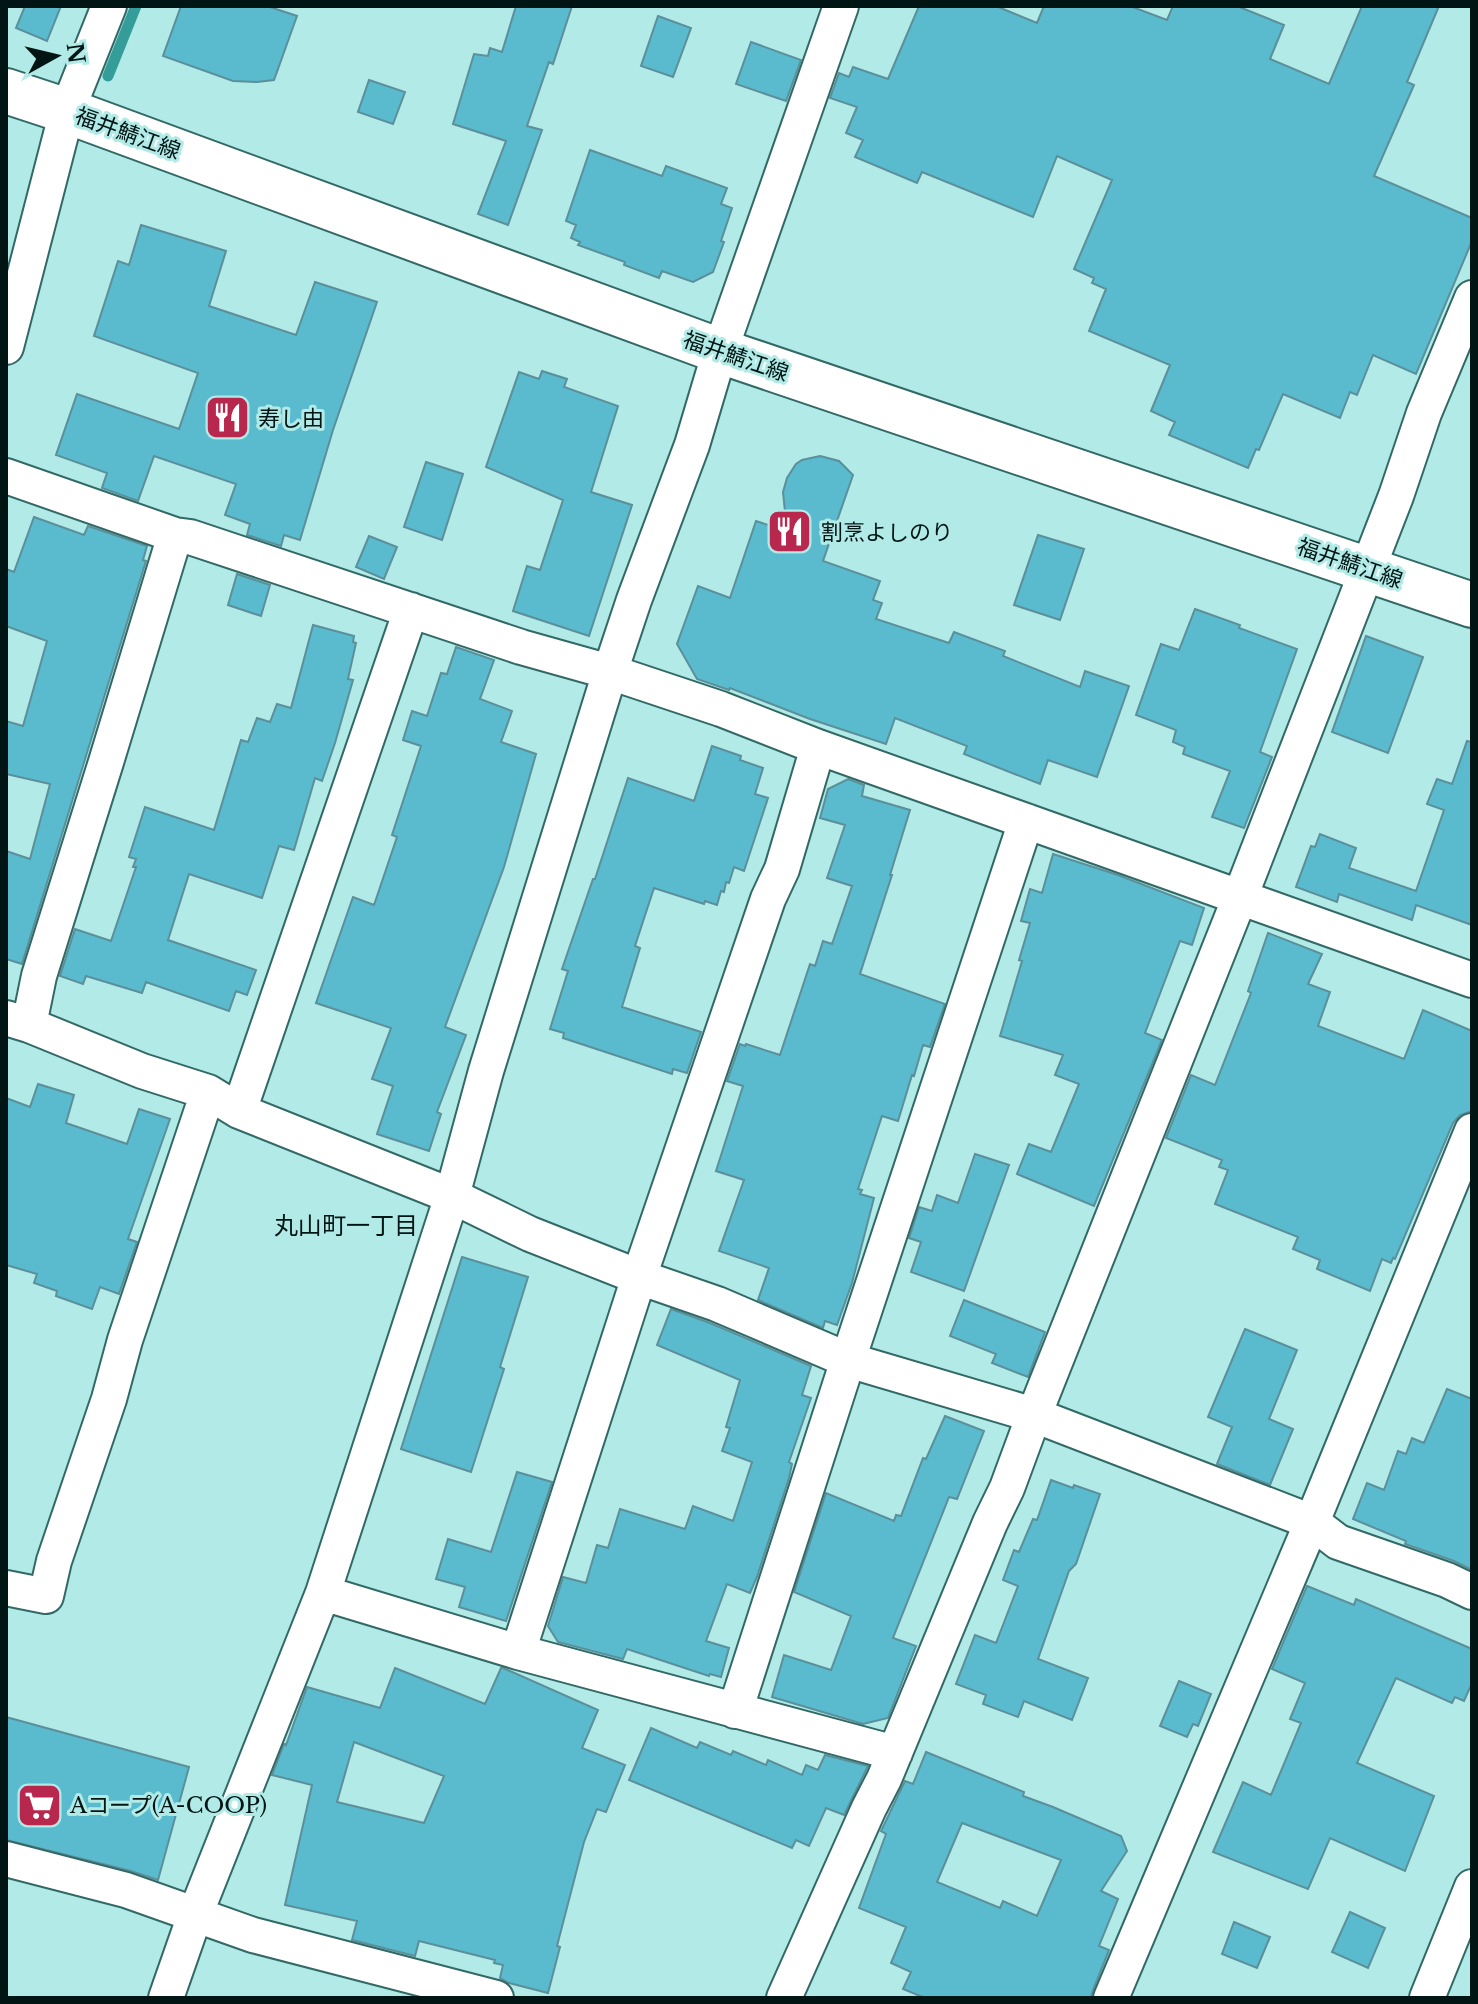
<svg xmlns="http://www.w3.org/2000/svg" width="1478" height="2004" font-family="'Libre Baskerville','Noto Sans JP',serif">
<rect width="100%" height="100%" fill="#b1eae6"/>
<g fill="none" stroke-linecap="round" stroke-linejoin="round">
<!-- stream -->
<path stroke="#349d99" stroke-width="11" d="M 108,76 L 136,6"/>
</g>
<!-- building -->
<path fill="#5abbce" stroke="#5b8f9a" stroke-width="2" fill-rule="evenodd" d="M 25,6 L 61,6 L 47,41 L 16,28 Z
M 181,6 L 267,6 L 297,16 L 274,80 L 257,82 L 233,81 L 163,56 Z
M 516,6 L 572,6 L 553,64 L 549,62 L 527,126 L 542,130 L 508,225 L 478,214 L 506,141 L 453,124 L 474,54 L 488,56 L 490,48 L 502,52 Z
M 919,6 L 996,6 L 1037,23 L 1044,6 L 1130,6 L 1167,20 L 1173,6 L 1237,6 L 1284,25 L 1270,59 L 1329,84 L 1362,6 L 1439,6 L 1407,82 L 1414,85 L 1374,176 L 1472,218 L 1472,241 L 1416,374 L 1373,355 L 1357,395 L 1350,392 L 1340,418 L 1283,394 L 1259,450 L 1256,449 L 1248,468 L 1169,435 L 1175,422 L 1151,411 L 1170,365 L 1089,331 L 1106,289 L 1092,283 L 1094,278 L 1074,269 L 1112,180 L 1057,156 L 1033,217 L 922,172 L 917,183 L 855,157 L 863,140 L 846,133 L 857,107 L 830,98 L 839,73 L 849,77 L 853,67 L 888,79 Z
M 658,16 L 691,28 L 673,77 L 641,66 Z
M 751,42 L 801,60 L 786,101 L 736,84 Z
M 369,80 L 405,92 L 393,124 L 358,112 Z
M 590,150 L 662,176 L 666,166 L 727,188 L 721,204 L 732,208 L 721,241 L 724,242 L 713,272 L 693,282 L 662,271 L 659,278 L 624,265 L 625,262 L 578,245 L 580,242 L 571,238 L 576,225 L 566,221 Z
M 141,225 L 226,251 L 209,306 L 296,335 L 315,282 L 377,302 L 333,430 L 300,540 L 284,535 L 281,546 L 247,535 L 250,524 L 225,515 L 236,484 L 154,456 L 138,501 L 102,488 L 107,473 L 56,455 L 77,394 L 179,429 L 198,373 L 94,336 L 118,261 L 129,265 Z
M 542,371 L 567,379 L 564,387 L 618,406 L 591,492 L 632,505 L 589,636 L 513,611 L 527,566 L 540,570 L 563,500 L 486,467 L 519,372 L 539,379 Z
M 820,456 L 839,461 L 853,475 L 823,561 L 880,581 L 873,600 L 882,603 L 876,619 L 949,643 L 954,632 L 1005,651 L 1003,656 L 1080,687 L 1085,671 L 1129,686 L 1097,777 L 1048,760 L 1040,784 L 964,754 L 967,746 L 895,718 L 886,744 L 810,719 L 730,688 L 729,690 L 697,679 L 677,644 L 698,586 L 730,598 L 756,521 L 787,531 L 783,492 L 787,478 L 796,464 L 802,460 Z
M 426,462 L 463,474 L 442,540 L 404,527 Z
M 34,517 L 84,535 L 88,526 L 147,546 L 143,560 L 146,561 L 22,964 L 6,959 L 6,851 L 30,859 L 50,784 L 6,774 L 6,721 L 23,726 L 47,641 L 6,626 L 6,569 L 14,572 Z
M 1038,535 L 1084,549 L 1060,620 L 1014,605 Z
M 369,536 L 397,547 L 384,579 L 356,567 Z
M 237,574 L 270,585 L 261,616 L 228,605 Z
M 1195,609 L 1240,625 L 1239,628 L 1297,649 L 1260,752 L 1272,757 L 1244,828 L 1212,817 L 1230,771 L 1183,754 L 1185,747 L 1173,742 L 1176,730 L 1136,715 L 1161,644 L 1179,650 Z
M 313,625 L 354,636 L 353,642 L 356,643 L 348,679 L 353,680 L 335,743 L 322,781 L 315,778 L 294,850 L 279,846 L 262,898 L 189,874 L 168,940 L 256,970 L 247,995 L 236,991 L 229,1011 L 146,982 L 142,993 L 86,976 L 83,984 L 60,976 L 75,929 L 111,941 L 136,867 L 133,867 L 136,859 L 129,857 L 145,807 L 214,830 L 241,740 L 248,742 L 257,718 L 270,722 L 277,704 L 291,708 Z
M 1366,636 L 1423,657 L 1388,753 L 1332,732 Z
M 456,647 L 494,660 L 480,699 L 512,711 L 501,742 L 536,754 L 504,867 L 445,1027 L 466,1035 L 437,1112 L 441,1114 L 429,1151 L 377,1134 L 393,1086 L 372,1079 L 391,1028 L 316,1003 L 353,897 L 374,905 L 397,837 L 392,835 L 421,746 L 403,740 L 412,711 L 427,716 L 441,673 L 447,674 Z
M 1467,741 L 1472,742 L 1472,925 L 1416,905 L 1412,920 L 1339,894 L 1337,902 L 1296,887 L 1311,846 L 1315,847 L 1320,834 L 1356,848 L 1349,868 L 1416,891 L 1444,810 L 1427,804 L 1437,779 L 1452,784 Z
M 712,746 L 741,756 L 740,760 L 763,768 L 755,794 L 768,798 L 744,871 L 734,867 L 729,883 L 726,882 L 724,892 L 721,891 L 717,905 L 705,901 L 704,904 L 654,888 L 635,946 L 640,948 L 622,1007 L 701,1032 L 687,1073 L 673,1069 L 672,1074 L 563,1038 L 564,1033 L 550,1029 L 568,971 L 562,969 L 593,879 L 595,879 L 628,778 L 694,801 Z
M 848,779 L 864,785 L 862,796 L 910,810 L 890,875 L 892,875 L 860,974 L 945,1004 L 930,1047 L 923,1045 L 914,1076 L 912,1075 L 898,1121 L 882,1116 L 858,1189 L 862,1190 L 860,1194 L 874,1198 L 852,1283 L 837,1325 L 825,1321 L 823,1328 L 758,1300 L 769,1268 L 719,1251 L 744,1180 L 716,1171 L 743,1086 L 727,1081 L 740,1044 L 745,1046 L 746,1044 L 780,1055 L 810,964 L 815,966 L 823,941 L 832,944 L 852,886 L 827,878 L 845,825 L 820,818 L 828,789 Z
M 1053,854 L 1118,875 L 1204,908 L 1192,945 L 1180,941 L 1145,1033 L 1162,1040 L 1094,1206 L 1017,1174 L 1029,1144 L 1051,1152 L 1079,1084 L 1055,1075 L 1063,1055 L 1000,1036 L 1022,961 L 1019,960 L 1030,923 L 1021,921 L 1030,889 L 1042,893 Z
M 1268,933 L 1322,954 L 1308,984 L 1330,992 L 1318,1026 L 1404,1059 L 1423,1010 L 1472,1031 L 1472,1111 L 1460,1115 L 1453,1123 L 1395,1259 L 1393,1258 L 1391,1263 L 1382,1259 L 1370,1291 L 1317,1269 L 1320,1260 L 1293,1249 L 1298,1237 L 1215,1204 L 1228,1170 L 1219,1167 L 1222,1160 L 1166,1138 L 1191,1075 L 1215,1085 L 1251,993 L 1248,991 Z
M 38,1084 L 74,1095 L 66,1123 L 127,1144 L 139,1109 L 170,1119 L 128,1239 L 137,1242 L 119,1294 L 100,1287 L 92,1309 L 56,1296 L 57,1291 L 34,1283 L 37,1274 L 6,1265 L 6,1098 L 30,1107 Z
M 975,1154 L 1009,1165 L 964,1291 L 911,1272 L 921,1242 L 909,1238 L 919,1207 L 932,1211 L 937,1195 L 958,1203 Z
M 462,1257 L 528,1277 L 500,1367 L 504,1369 L 471,1472 L 401,1449 Z
M 964,1300 L 1045,1332 L 1028,1377 L 992,1363 L 996,1354 L 950,1336 Z
M 671,1309 L 710,1323 L 811,1366 L 802,1395 L 811,1398 L 789,1462 L 792,1464 L 789,1478 L 757,1577 L 750,1593 L 727,1584 L 706,1641 L 729,1648 L 721,1677 L 710,1674 L 709,1676 L 627,1649 L 623,1659 L 558,1642 L 548,1626 L 563,1577 L 586,1583 L 597,1545 L 608,1548 L 620,1509 L 685,1529 L 693,1506 L 733,1521 L 752,1462 L 722,1451 L 730,1428 L 726,1427 L 740,1380 L 657,1345 Z
M 1245,1329 L 1297,1350 L 1269,1419 L 1293,1429 L 1270,1485 L 1217,1464 L 1232,1427 L 1208,1417 Z
M 1447,1389 L 1472,1399 L 1472,1570 L 1454,1561 L 1405,1544 L 1406,1541 L 1353,1519 L 1367,1483 L 1384,1490 L 1398,1451 L 1406,1454 L 1412,1438 L 1424,1443 Z
M 945,1416 L 984,1431 L 957,1499 L 949,1497 L 893,1638 L 916,1646 L 888,1718 L 863,1724 L 772,1697 L 784,1655 L 831,1670 L 851,1616 L 794,1592 L 826,1493 L 894,1521 L 896,1515 L 901,1516 L 923,1458 L 926,1459 Z
M 517,1472 L 552,1482 L 506,1621 L 459,1607 L 465,1587 L 436,1579 L 448,1539 L 491,1552 Z
M 1051,1480 L 1073,1488 L 1074,1485 L 1100,1494 L 1076,1564 L 1069,1571 L 1038,1659 L 1088,1678 L 1072,1720 L 1024,1701 L 1018,1717 L 983,1704 L 986,1695 L 956,1684 L 975,1635 L 996,1643 L 1018,1586 L 1003,1580 L 1014,1550 L 1019,1552 L 1033,1519 L 1037,1520 Z
M 1307,1586 L 1354,1605 L 1356,1599 L 1472,1649 L 1472,1683 L 1464,1701 L 1455,1697 L 1452,1703 L 1396,1678 L 1357,1763 L 1434,1796 L 1405,1871 L 1330,1838 L 1308,1889 L 1213,1852 L 1243,1782 L 1271,1795 L 1301,1723 L 1290,1719 L 1305,1683 L 1272,1669 Z
M 395,1668 L 485,1704 L 501,1668 L 503,1668 L 598,1710 L 582,1748 L 625,1765 L 606,1812 L 597,1809 L 584,1842 L 557,1946 L 560,1947 L 548,1993 L 509,1983 L 500,1978 L 503,1965 L 494,1963 L 495,1960 L 419,1941 L 415,1956 L 352,1940 L 357,1921 L 285,1905 L 312,1785 L 272,1775 L 284,1744 L 286,1745 L 307,1687 L 380,1708 ZM 354,1742 L 444,1776 L 424,1823 L 337,1802 Z
M 1179,1681 L 1211,1694 L 1198,1726 L 1193,1724 L 1187,1737 L 1160,1726 Z
M 6,1717 L 189,1767 L 158,1880 L 131,1871 L 6,1840 Z
M 651,1728 L 697,1748 L 700,1742 L 731,1755 L 733,1751 L 766,1765 L 768,1760 L 802,1775 L 806,1765 L 818,1770 L 825,1755 L 868,1766 L 844,1815 L 826,1808 L 809,1846 L 796,1840 L 792,1848 L 629,1780 Z
M 926,1752 L 1024,1792 L 1023,1796 L 1053,1807 L 1121,1836 L 1127,1851 L 1101,1891 L 1118,1899 L 1099,1946 L 1109,1950 L 1093,1990 L 1091,1998 L 925,1998 L 903,1989 L 911,1972 L 891,1963 L 906,1927 L 859,1908 L 886,1834 L 881,1831 L 905,1781 L 913,1784 ZM 962,1823 L 1061,1860 L 1037,1916 L 1003,1901 L 1000,1908 L 937,1882 Z
M 1350,1912 L 1385,1928 L 1368,1968 L 1332,1952 Z
M 1234,1922 L 1270,1937 L 1257,1968 L 1222,1954 Z"/>
<g fill="none" stroke-linecap="round" stroke-linejoin="round">
<defs>
<path id="minor" d="M 6,347 L 67,111 L 109,6
M 6,476 L 175,535 L 190,537 L 521,647 L 610,672 L 721,709 L 818,747 L 1472,980
M 6,1018 L 29,1025 L 142,1071 L 208,1092 L 239,1111 L 452,1196 L 530,1234 L 639,1277 L 717,1304 L 848,1360 L 1034,1415 L 1312,1522 L 1338,1542 L 1447,1580 L 1472,1592
M 29,1025 L 39,976 L 106,762 L 175,535
M 239,1111 L 411,610
M 6,1588 L 46,1596 L 54,1561 L 109,1399 L 125,1340 L 208,1092
M 323,1593 L 518,1652 L 895,1753
M 518,1652 L 639,1277 L 768,899 L 782,869 L 818,747
M 735,1711 L 848,1360 L 1026,821
M 6,1859 L 126,1890 L 253,1935 L 496,1998
M 166,1998 L 195,1915 L 323,1593 L 452,1196 L 486,1071 L 610,672 L 634,600 L 692,445 L 720,351 L 841,6
M 784,1998 L 869,1808 L 884,1779 L 990,1523 L 1007,1488 L 1034,1415 L 1240,897 L 1396,496 L 1424,413 L 1472,298
M 1111,1998 L 1312,1522 L 1472,1131
M 1427,1998 L 1472,1887"/>
<path id="secondary" d="M 6,91 L 67,111 L 720,351 L 1472,605"/>
</defs>
<!-- minor casing -->
<use href="#minor" stroke="#326966" stroke-width="38"/>
<!-- secondary casing -->
<use href="#secondary" stroke="#326966" stroke-width="48"/>
<!-- minor -->
<use href="#minor" stroke="#fff" stroke-width="34"/>
<!-- secondary -->
<use href="#secondary" stroke="#fff" stroke-width="44"/>
</g>
<!-- icons -->
<defs>
<symbol id="restaurant-square" viewBox="-11 -11 22 22"><rect x="-9" y="-9" width="18" height="18" rx="4" fill="#b8274d" stroke="#b1eae6"/><path d="M-5-6h1v4h1v-4h1v4h1v-4h1v5L-1.5 .5V6h-2V.5L-5-1ZM5-6V6H3V1.5H1.5Q1.5-4 5-6Z" fill="#fff"/></symbol>
<symbol id="supermarket-square" viewBox="-11 -11 22 22"><rect x="-9" y="-9" width="18" height="18" rx="4" fill="#b8274d" stroke="#b1eae6"/><path d="M-6-5.5h2.5l.6 2H6L4.5 2H-2.5L-4.4-4H-6ZM-1.5 3.2a1.3 1.3 0 1 0 .1 0ZM3 3.2a1.3 1.3 0 1 0 .1 0Z" fill="#fff"/></symbol>
</defs>
<g fill-rule="evenodd">
<use href="#restaurant-square" x="202" y="392" width="51" height="51"/>
<use href="#restaurant-square" x="764" y="506" width="51" height="51"/>
<use href="#supermarket-square" x="14" y="1780" width="51" height="51"/>
</g>
<g text-anchor="middle" stroke-width="6" stroke-linejoin="round" paint-order="stroke">
<!-- street labels -->
<g font-size="22" fill="#011514" stroke="#b1eae6">
<text transform="translate(128 133) rotate(20)" y="8">福井鯖江線</text>
<text transform="translate(736 356) rotate(19)" y="8">福井鯖江線</text>
<text transform="translate(1350 563) rotate(19)" y="8">福井鯖江線</text>
</g>
<!-- poi labels -->
<g font-size="22" fill="#011514" stroke="#b1eae6" text-anchor="start">
<text x="258" y="426">寿し由</text>
<text x="821" y="540">割烹よしのり</text>
<text x="70" y="1813">Aコープ(A-COOP)</text>
</g>
<!-- neighbourhood labels -->
<g font-size="24" fill="#011514" stroke="#b1eae6">
<text x="346" y="1234">丸山町一丁目</text>
</g>
</g>
<!-- border -->
<rect width="1478" height="2004" fill="none" stroke="#011514" stroke-width="16"/>
<!-- north arrow -->
<g transform="translate(56 56) rotate(82)" stroke="#b1eae6" stroke-width="6" paint-order="stroke">
<path d="M0-6L14 30L0 20L-14 30Z" fill="#011514"/>
<text y="-12" font-size="22" font-weight="bold" text-anchor="middle" fill="#011514">N</text>
</g>
</svg>
